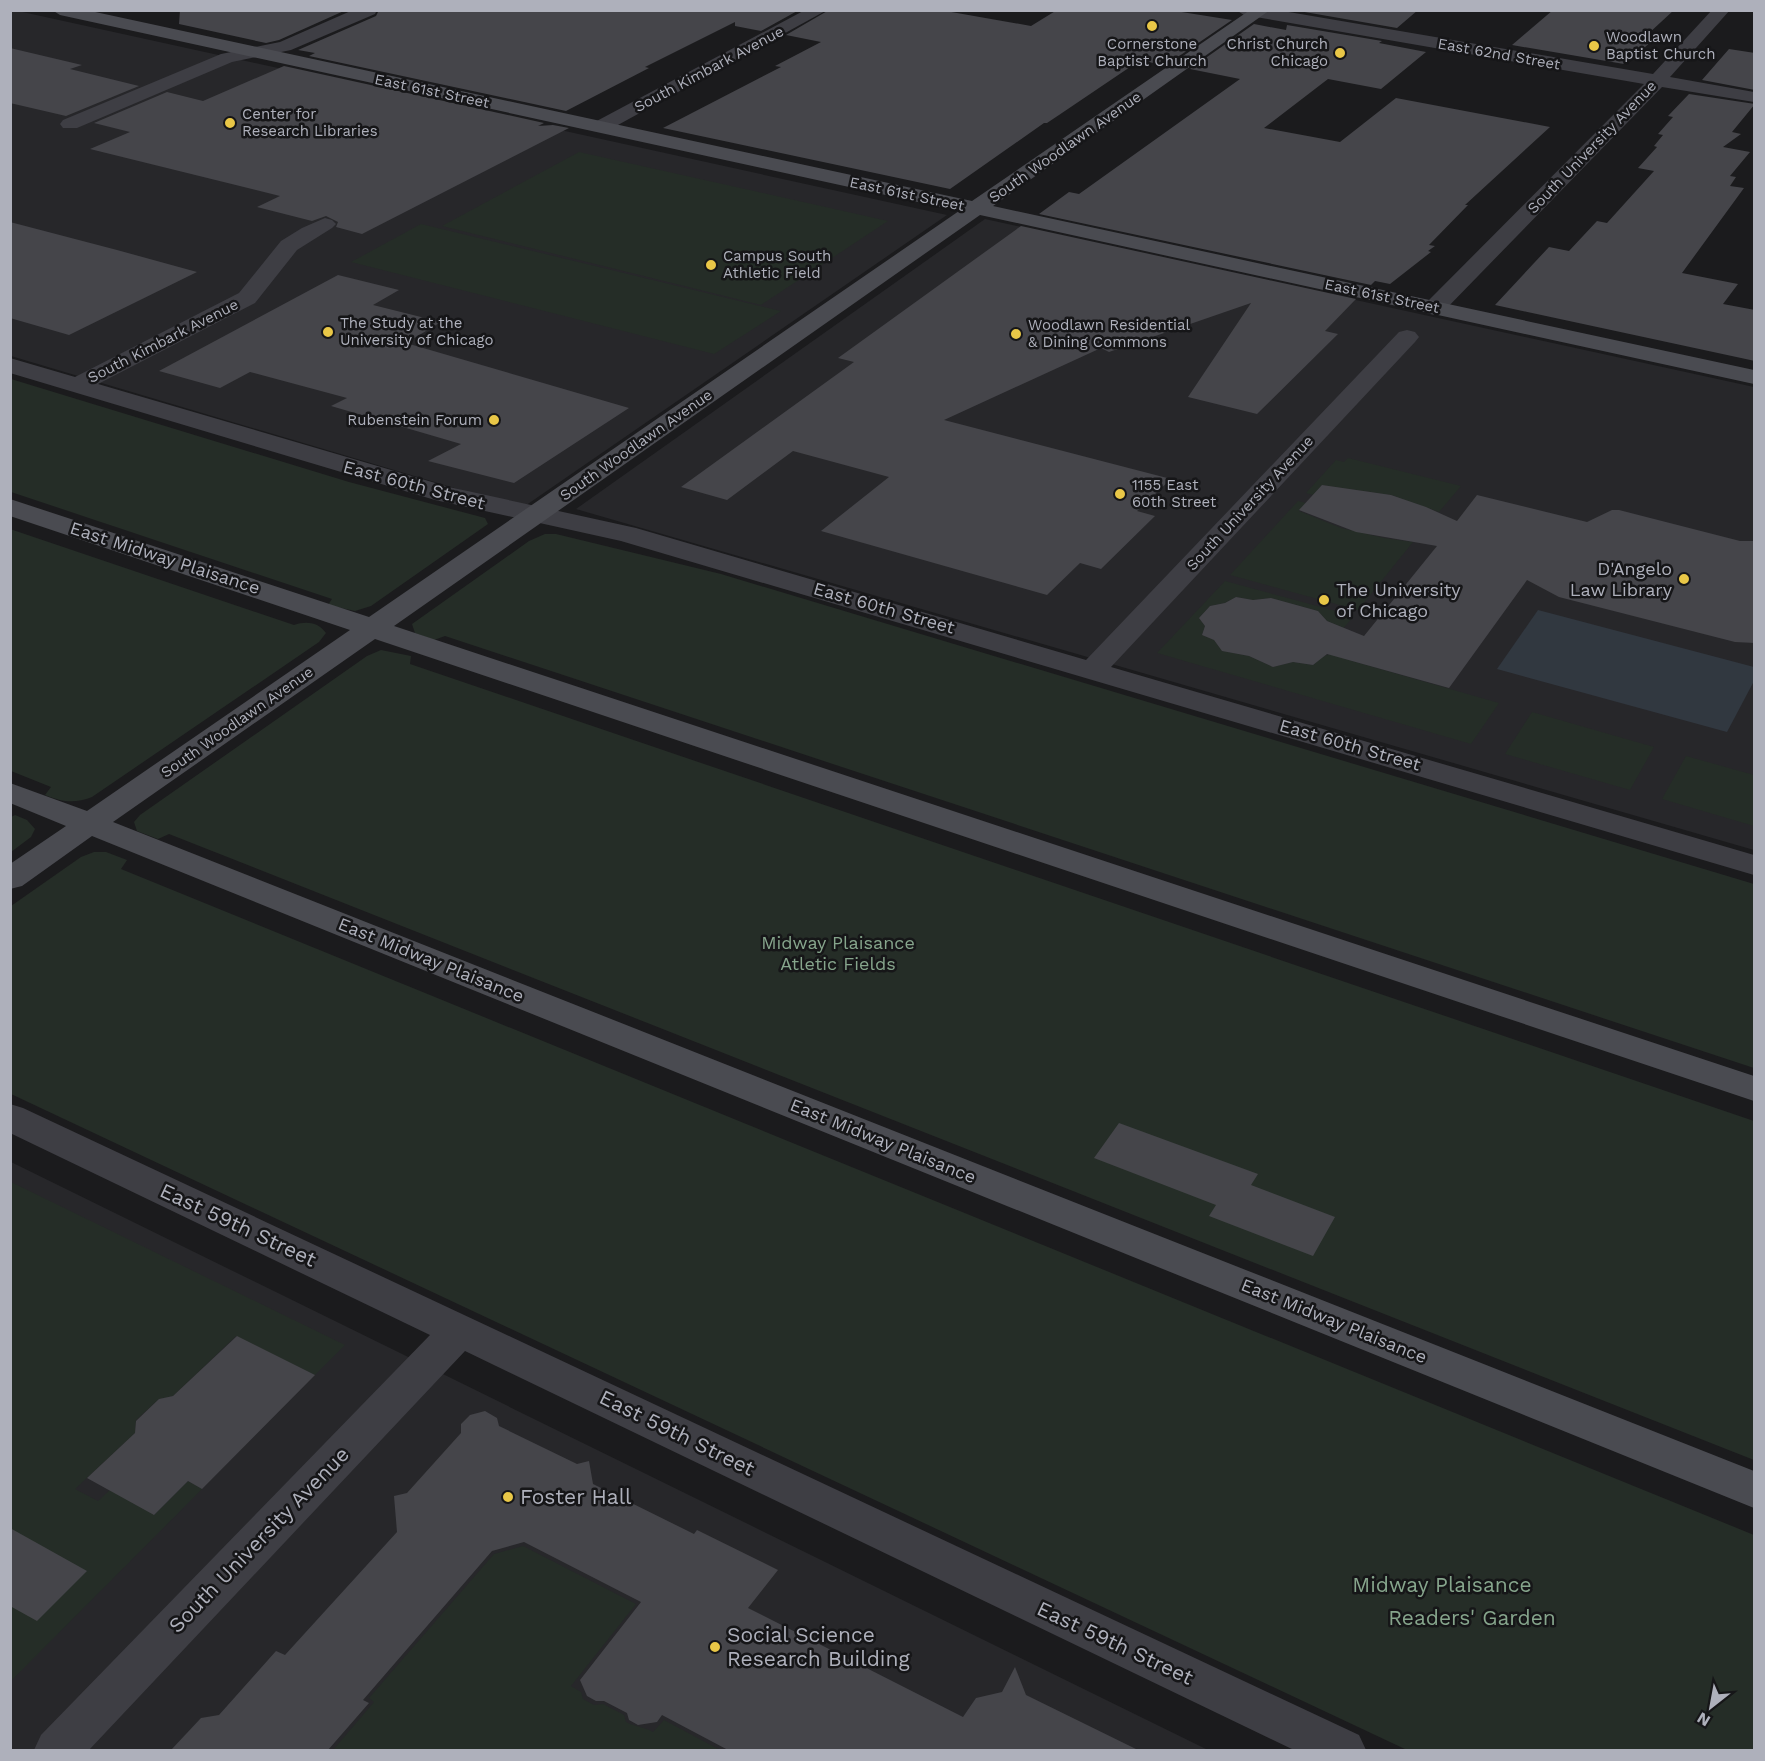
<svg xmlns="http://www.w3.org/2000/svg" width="1765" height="1761" font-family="'Work Sans',sans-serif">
<rect width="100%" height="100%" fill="#1b1b1d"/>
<!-- built -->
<path fill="#27272a" d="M 10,11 L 18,11 L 947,215 L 522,508 L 11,356 Z
M 985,219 L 1754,387 L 1754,850 L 576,509 Z
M 11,1162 L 1208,1750 L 11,1750 Z"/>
<!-- green -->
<path fill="#252d27" d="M 579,152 L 888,221 L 761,305 L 442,226 Z
M 421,224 L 781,311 L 714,354 L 351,262 Z
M 11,379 L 349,482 L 485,518 L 488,524 L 371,606 L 355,611 L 328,605 L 332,599 L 11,492 Z
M 1348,458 L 1461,486 L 1439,512 L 1391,495 L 1322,485 L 1313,495 L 1306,493 L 1336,460 L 1344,462 Z
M 1298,501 L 1306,503 L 1299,511 L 1341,528 L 1384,538 L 1413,542 L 1358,610 L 1230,575 Z
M 10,529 L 294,625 C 306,621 318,622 326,633 L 319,642 L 92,797 C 74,804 63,802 45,795 L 51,787 L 11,771 Z
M 545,534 L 556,534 L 721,574 L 1754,884 L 1754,1068 L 445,636 L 434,640 L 415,633 L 412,624 L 529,541 Z
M 1225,581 L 1354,616 L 1341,631 L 1342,627 L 1327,621 L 1318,611 L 1271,598 L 1253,600 L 1236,597 L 1225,603 L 1210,606 L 1199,618 L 1205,626 L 1202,635 L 1214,640 L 1222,651 L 1249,656 L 1273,667 L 1293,662 L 1313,665 L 1324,656 L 1338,652 L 1345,659 L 1499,703 L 1471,744 L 1157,653 Z
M 381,650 L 411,656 L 410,664 L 1754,1121 L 1754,1460 L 169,834 L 158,839 L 137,831 L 134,822 L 140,815 L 367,656 Z
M 1532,712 L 1654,747 L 1630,790 L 1505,754 Z
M 1686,756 L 1754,775 L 1754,826 L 1662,799 Z
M 15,815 L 27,820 L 35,829 L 31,837 L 11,852 L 11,817 Z
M 94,852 L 106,852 L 127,860 L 121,869 L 1754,1535 L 1754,1750 L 1407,1750 L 11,1094 L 11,906 L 81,857 Z
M 11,1182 L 345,1345 L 315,1375 L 236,1336 L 173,1396 L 159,1399 L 136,1420 L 135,1433 L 75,1489 L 98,1501 L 110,1490 L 154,1515 L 188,1481 L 202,1489 L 11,1681 Z
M 523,1546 L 636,1604 L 571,1686 L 581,1692 L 583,1699 L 594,1705 L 603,1704 L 624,1715 L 626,1722 C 636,1727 644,1727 653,1732 L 664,1720 L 720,1750 L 333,1750 L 374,1702 L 369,1698 L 494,1554 Z"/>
<!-- water -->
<path fill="#313840" d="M 1538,610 L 1754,667 L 1754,681 L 1727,732 L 1497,669 Z"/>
<!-- building -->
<path fill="#45454a" d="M 180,10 L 346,10 L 279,40 L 266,43 L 179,24 Z
M 379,10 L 799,10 L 761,31 L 735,26 L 735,22 L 645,67 L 649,68 L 566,111 L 309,56 L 315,53 L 298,50 L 376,16 Z
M 829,10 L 940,10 L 1031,26 L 1057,10 L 1169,10 L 1232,20 L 1166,65 L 1148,62 L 1140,67 L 1133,65 L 1059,115 L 1047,123 L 1044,123 L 950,189 L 663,128 L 781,67 L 775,66 L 821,42 L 786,35 Z
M 1293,10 L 1418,10 L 1397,28 Z
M 1553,10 L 1674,10 L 1648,34 L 1657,36 L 1631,60 L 1624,64 L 1512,45 Z
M 1254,24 L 1286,30 L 1287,25 L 1382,41 L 1379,43 L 1426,52 L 1381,89 L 1328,79 L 1264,128 L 1340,142 L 1396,98 L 1550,127 L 1465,205 L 1468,205 L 1429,245 L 1435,246 L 1428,251 L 1431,252 L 1390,284 L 1375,281 L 1371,285 L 1039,214 L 1069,192 L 1079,194 L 1240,79 L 1190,69 Z
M 10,48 L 82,65 L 70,69 L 139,86 L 66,116 L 10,103 Z
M 1729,49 L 1755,53 L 1755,90 L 1702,80 Z
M 284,66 L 544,123 L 538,126 L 553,125 L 569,128 L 362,234 L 336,227 L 338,222 L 326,216 L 312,221 L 257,207 L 280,196 L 90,149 L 130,132 L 94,123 L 167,92 L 203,101 Z
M 1689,94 L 1755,104 L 1732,132 L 1741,134 L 1723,147 L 1750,152 L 1730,176 L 1736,177 L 1730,186 L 1744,188 L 1682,273 L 1738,284 L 1723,304 L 1755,310 L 1755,361 L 1495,305 L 1549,247 L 1569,251 L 1597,221 L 1607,223 L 1654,171 L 1638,168 L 1657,147 L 1654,146 L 1663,135 L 1658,134 L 1673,117 L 1668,116 Z
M 10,222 L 117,250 L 197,272 L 69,335 L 10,318 Z
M 1021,226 L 1356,299 L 1325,331 L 1338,334 L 1257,414 L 1188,397 L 1251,303 L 1109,352 L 1101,348 L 944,420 L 1171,479 L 1137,511 L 1155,516 L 1101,569 L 1080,563 L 1047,595 L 821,531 L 889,477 L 793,451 L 727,500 L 681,487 L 854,362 L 838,358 Z
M 338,275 L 399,290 L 373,305 L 441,322 L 406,343 L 629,408 L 514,483 L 428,461 L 461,444 L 331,406 L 347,398 L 250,372 L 220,388 L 159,371 Z
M 1322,485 L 1391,495 L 1426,507 L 1457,521 L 1477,495 L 1587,522 L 1612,510 L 1619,510 L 1740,541 L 1755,541 L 1755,643 L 1735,642 L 1559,597 L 1527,580 L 1449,688 L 1327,654 L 1313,665 L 1293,662 L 1273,667 L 1249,656 L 1222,651 L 1214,640 L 1202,635 L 1205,626 L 1199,618 L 1210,606 L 1225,603 L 1236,597 L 1253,600 L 1271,598 L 1318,611 L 1327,621 L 1364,636 L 1437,546 L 1356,532 L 1299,510 Z
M 1119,1123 L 1258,1174 L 1251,1185 L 1335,1217 L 1313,1256 L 1209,1216 L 1216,1205 L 1094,1158 Z
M 237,1336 L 315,1375 L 202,1489 L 188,1481 L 154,1515 L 87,1478 L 135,1433 L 136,1421 L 159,1399 L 173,1396 Z
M 485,1411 L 497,1418 L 499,1426 L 577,1464 L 589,1461 L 593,1484 L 694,1534 L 697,1530 L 778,1570 L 748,1608 L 963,1717 L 976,1698 L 1002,1692 L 1015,1667 L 1026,1695 L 1138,1750 L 728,1750 L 662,1715 L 657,1722 L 638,1725 L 629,1720 L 627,1713 L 604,1701 L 596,1701 L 587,1696 L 580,1680 L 641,1602 L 524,1542 L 492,1551 L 363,1700 L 369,1703 L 328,1750 L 171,1750 L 201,1718 L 219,1715 L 276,1651 L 285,1655 L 397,1532 L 394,1496 L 407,1493 L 461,1433 L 461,1424 L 470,1415 Z
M 10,1528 L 87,1571 L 37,1621 L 10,1606 Z"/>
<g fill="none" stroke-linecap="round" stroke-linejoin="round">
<!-- street -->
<path fill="#3e3e44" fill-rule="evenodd" d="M 353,10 L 377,10 L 375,14 L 291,50 L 232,62 L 77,128 L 63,128 L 60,124 L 63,120 L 221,54 L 280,42 Z
M 805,10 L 827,10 L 607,131 L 593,131 L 590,127 L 593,123 Z
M 1236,10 L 1277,10 L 1653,74 L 1712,10 L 1730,10 L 1670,77 L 1754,92 L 1754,102 L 1662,87 L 1442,313 L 1434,315 L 1426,313 L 1423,308 L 1426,303 L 1644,84 L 1244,15 Z
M 325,218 L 332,220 L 336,224 L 332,228 L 297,250 L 255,303 L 98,384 L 449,487 L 636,528 L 1086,660 L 1399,332 L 1407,330 L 1415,332 L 1419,337 L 1415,342 L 1111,667 L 1754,855 L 1754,875 L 621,541 L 435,500 L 10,373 L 10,358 L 75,377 L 239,293 L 281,241 L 302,228 Z
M 10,1104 L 23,1108 L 1359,1735 L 1366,1750 L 1294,1750 L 465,1351 L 89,1750 L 34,1750 L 41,1735 L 430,1335 L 10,1133 Z"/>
<!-- secondary -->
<path fill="#4a4b51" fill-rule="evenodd" d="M 52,10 L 86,10 L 972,201 L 1250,10 L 1270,10 L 993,206 L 1754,370 L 1754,384 L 980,215 L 394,626 L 1754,1076 L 1754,1101 L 375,639 L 113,822 L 1754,1471 L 1754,1508 L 92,836 L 22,886 L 10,889 L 10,864 L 66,826 L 10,803 L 10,783 L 87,811 L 350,630 L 10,516 L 10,499 L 369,617 L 959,211 L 60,15 Z"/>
</g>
<!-- markers -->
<g fill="#e9c747" stroke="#161618" stroke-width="2">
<circle cx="1152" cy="26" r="6"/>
<circle cx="1594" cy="46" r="6"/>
<circle cx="1340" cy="53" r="6"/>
<circle cx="230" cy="123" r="6"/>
<circle cx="711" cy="265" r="6"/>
<circle cx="328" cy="332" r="6"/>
<circle cx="1016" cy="334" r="6"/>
<circle cx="494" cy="420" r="6"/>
<circle cx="1120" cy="494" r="6"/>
<circle cx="1684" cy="579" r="6"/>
<circle cx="1324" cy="600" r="6"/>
<circle cx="508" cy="1497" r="6"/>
<circle cx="715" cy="1647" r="6"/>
</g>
<g text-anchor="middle" stroke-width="5" stroke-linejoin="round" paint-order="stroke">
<!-- far-poi labels -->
<g font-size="15" fill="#aeb0bb" stroke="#161618" text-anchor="start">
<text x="1606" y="42">Woodlawn<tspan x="1606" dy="17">Baptist Church</tspan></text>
<text x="1152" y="49" text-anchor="middle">Cornerstone<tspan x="1152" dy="17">Baptist Church</tspan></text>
<text x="1328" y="49" text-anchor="end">Christ Church<tspan x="1328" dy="17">Chicago</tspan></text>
<text x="242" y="119">Center for<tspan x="242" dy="17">Research Libraries</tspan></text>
<text x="723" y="261">Campus South<tspan x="723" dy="17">Athletic Field</tspan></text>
<text x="340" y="328">The Study at the<tspan x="340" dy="17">University of Chicago</tspan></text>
<text x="1028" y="330">Woodlawn Residential<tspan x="1028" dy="17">&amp; Dining Commons</tspan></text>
<text x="482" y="425" text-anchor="end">Rubenstein Forum</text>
<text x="1132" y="490">1155 East<tspan x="1132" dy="17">60th Street</tspan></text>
</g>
<!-- far-street labels -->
<g font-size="15" fill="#aeb0bb" stroke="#161618">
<text transform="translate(1499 54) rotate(10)" y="5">East 62nd Street</text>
<text transform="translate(709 69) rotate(-28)" y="5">South Kimbark Avenue</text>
<text transform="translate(432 91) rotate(12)" y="5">East 61st Street</text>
<text transform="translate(1065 147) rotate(-35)" y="5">South Woodlawn Avenue</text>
<text transform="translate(1592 147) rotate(-46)" y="5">South University Avenue</text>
<text transform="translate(907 194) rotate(12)" y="5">East 61st Street</text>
<text transform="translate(1382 296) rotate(12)" y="5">East 61st Street</text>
<text transform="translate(163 341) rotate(-27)" y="5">South Kimbark Avenue</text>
<text transform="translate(636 445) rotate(-35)" y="5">South Woodlawn Avenue</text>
<text transform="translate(1250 503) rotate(-47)" y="5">South University Avenue</text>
<text transform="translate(237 722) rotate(-35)" y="5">South Woodlawn Avenue</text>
</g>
<!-- street labels -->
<g font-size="18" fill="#aeb0bb" stroke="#161618">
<text transform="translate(414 485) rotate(15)" y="6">East 60th Street</text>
<text transform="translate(165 558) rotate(18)" y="6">East Midway Plaisance</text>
<text transform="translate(884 608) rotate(16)" y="6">East 60th Street</text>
<text transform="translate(1350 745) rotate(16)" y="6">East 60th Street</text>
<text transform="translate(431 960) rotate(22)" y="6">East Midway Plaisance</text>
<text transform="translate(883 1141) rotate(22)" y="6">East Midway Plaisance</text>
<text transform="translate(1334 1321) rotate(22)" y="6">East Midway Plaisance</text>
</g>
<!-- poi labels -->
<g font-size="18" fill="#aeb0bb" stroke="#161618" text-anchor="end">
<text x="1672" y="575">D'Angelo<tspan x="1672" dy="21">Law Library</tspan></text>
<text x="1336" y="596" text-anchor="start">The University<tspan x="1336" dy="21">of Chicago</tspan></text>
</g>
<!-- park labels -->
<g font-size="18" fill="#86a58c" stroke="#161618">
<text x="838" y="949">Midway Plaisance<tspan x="838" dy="21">Atletic Fields</tspan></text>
</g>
<!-- near-street labels -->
<g font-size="21" fill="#aeb0bb" stroke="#161618">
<text transform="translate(238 1225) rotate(25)" y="7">East 59th Street</text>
<text transform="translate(677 1433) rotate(26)" y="7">East 59th Street</text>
<text transform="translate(259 1540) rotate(-46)" y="7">South University Avenue</text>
<text transform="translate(1115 1643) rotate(25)" y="7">East 59th Street</text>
</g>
<!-- near-poi labels -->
<g font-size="21" fill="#aeb0bb" stroke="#161618" text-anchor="start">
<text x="520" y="1504">Foster Hall</text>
<text x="727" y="1642">Social Science<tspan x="727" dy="24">Research Building</tspan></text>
</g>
<!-- near-park labels -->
<g font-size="21" fill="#86a58c" stroke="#161618">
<text x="1442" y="1592">Midway Plaisance</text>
<text x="1472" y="1625">Readers' Garden</text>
</g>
</g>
<!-- border -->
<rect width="1765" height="1761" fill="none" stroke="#aeb0bb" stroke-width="24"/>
<!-- north arrow -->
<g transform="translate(1711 1707) rotate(211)" stroke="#161618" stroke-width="4.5" paint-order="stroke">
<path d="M0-4.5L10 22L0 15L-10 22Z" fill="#aeb0bb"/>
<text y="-9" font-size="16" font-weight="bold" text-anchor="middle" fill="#aeb0bb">N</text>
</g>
</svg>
